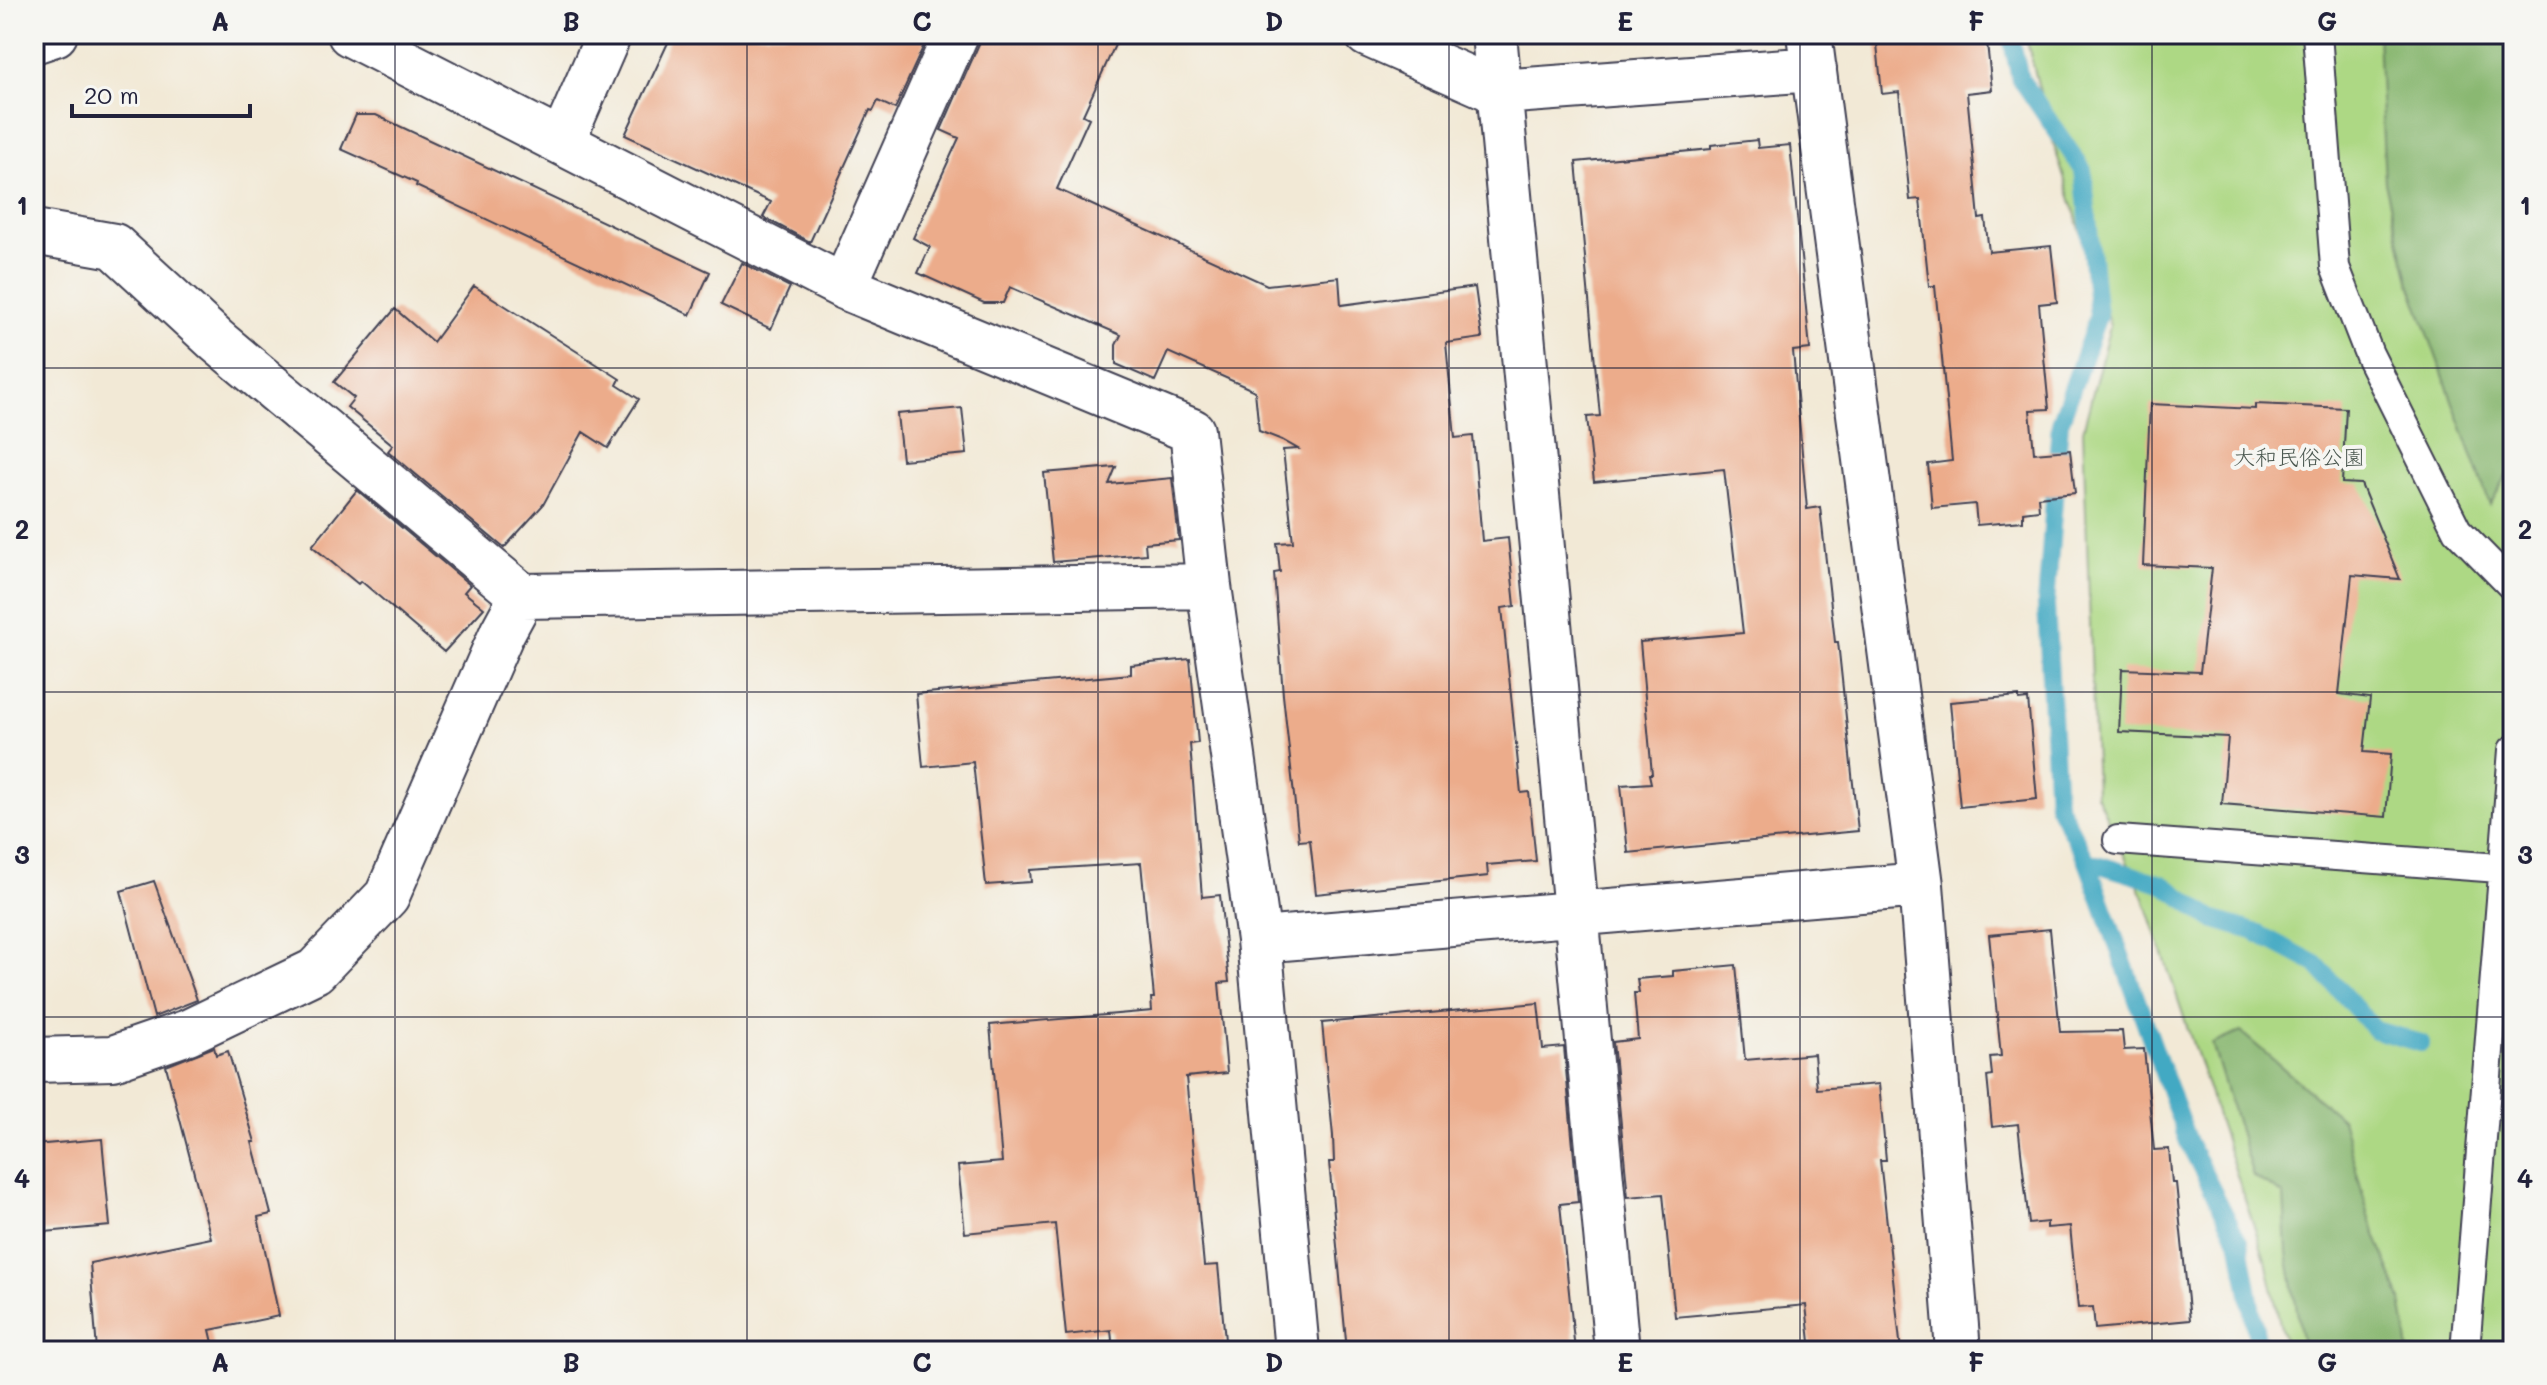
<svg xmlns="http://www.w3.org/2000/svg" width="2547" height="1385" font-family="Mali,'Klee One',sans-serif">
<rect width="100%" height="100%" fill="#f6f6f2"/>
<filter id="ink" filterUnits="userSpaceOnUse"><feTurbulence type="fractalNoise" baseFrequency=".0125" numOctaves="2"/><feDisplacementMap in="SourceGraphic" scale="16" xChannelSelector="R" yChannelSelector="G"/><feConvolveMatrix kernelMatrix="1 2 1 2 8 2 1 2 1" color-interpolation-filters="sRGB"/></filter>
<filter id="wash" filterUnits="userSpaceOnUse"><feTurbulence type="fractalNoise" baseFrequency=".006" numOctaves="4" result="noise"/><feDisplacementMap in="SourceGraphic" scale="32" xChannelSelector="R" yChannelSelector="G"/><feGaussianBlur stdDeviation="1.8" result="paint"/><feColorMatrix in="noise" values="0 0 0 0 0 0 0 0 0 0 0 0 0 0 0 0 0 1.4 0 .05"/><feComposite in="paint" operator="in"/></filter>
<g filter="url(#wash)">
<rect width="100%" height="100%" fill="#f2e9d6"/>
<!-- green -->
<path fill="#add884" stroke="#687d60" stroke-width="2" d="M 2025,34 L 2513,34 L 2513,1351 L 2286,1351 L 2267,1265 L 2144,898 L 2096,794 L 2083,430 L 2110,326 L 2053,142 Z"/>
<!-- forest -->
<path fill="#8ab872" stroke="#566d56" stroke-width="2" d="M 2378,34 L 2513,34 L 2513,465 L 2490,505 L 2410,284 L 2385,183 Z
M 2241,1032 L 2342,1119 L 2369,1216 L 2401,1300 L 2409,1351 L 2304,1351 L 2287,1253 L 2284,1195 L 2253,1176 L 2212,1044 Z"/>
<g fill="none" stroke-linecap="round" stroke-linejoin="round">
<!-- stream -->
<path stroke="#43a9c3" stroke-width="18" d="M 2010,34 L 2020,78 L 2083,170 L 2098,316 L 2060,423 L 2046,605 L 2057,804 L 2087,861 L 2188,1142 L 2240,1244 L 2259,1351
M 2087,861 L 2163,884 L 2212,919 L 2255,932 L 2316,964 L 2375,1030 L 2421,1043"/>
</g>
<g id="blocks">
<!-- building -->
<path fill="#ecac8b" d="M 672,34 L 929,34 L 895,109 L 878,101 L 873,111 L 870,110 L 810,242 L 763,217 L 771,202 L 625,135 Z
M 981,34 L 1120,34 L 1083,115 L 1089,118 L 1057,189 L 1267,285 L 1339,277 L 1341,305 L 1475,287 L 1482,338 L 1446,343 L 1455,438 L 1473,436 L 1482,541 L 1508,538 L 1515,606 L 1502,608 L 1521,793 L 1529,792 L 1536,861 L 1487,865 L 1488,876 L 1316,894 L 1310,840 L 1299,841 L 1283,695 L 1274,573 L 1280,572 L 1277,543 L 1293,542 L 1283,450 L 1298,449 L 1282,440 L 1259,431 L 1255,391 L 1168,352 L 1155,381 L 1116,364 L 1116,345 L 1121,335 L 1010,287 L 1003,303 L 984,303 L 918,273 L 930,247 L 913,238 L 959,138 L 941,130 L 979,44 Z
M 1876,34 L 1986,34 L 1992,90 L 1967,93 L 1979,219 L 1985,218 L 1989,252 L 2051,246 L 2057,302 L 2039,304 L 2049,409 L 2030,410 L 2034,453 L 2070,450 L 2075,493 L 2038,497 L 2039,510 L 2023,512 L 2023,521 L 1977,525 L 1975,504 L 1932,508 L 1928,464 L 1952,461 L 1935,286 L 1929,286 L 1920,199 L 1910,200 L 1899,92 L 1882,94 Z
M 356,115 L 376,115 L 710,272 L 690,315 L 416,186 L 417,183 L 341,149 Z
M 1757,140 L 1758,148 L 1790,145 L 1810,349 L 1793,351 L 1807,509 L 1820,507 L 1835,642 L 1838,642 L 1858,831 L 1628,853 L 1621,785 L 1651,783 L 1649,774 L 1652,774 L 1640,642 L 1743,633 L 1724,469 L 1594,482 L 1587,417 L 1600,416 L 1576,162 L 1711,149 L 1711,145 Z
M 742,263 L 790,287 L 771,329 L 721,305 Z
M 474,286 L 620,379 L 617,385 L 639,399 L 608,448 L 583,432 L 543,505 L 504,548 L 388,451 L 393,445 L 347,407 L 354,398 L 334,382 L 395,309 L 433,342 Z
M 2150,404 L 2255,409 L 2255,404 L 2346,408 L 2342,483 L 2361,484 L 2400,579 L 2352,575 L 2339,694 L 2370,698 L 2364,752 L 2391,754 L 2386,817 L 2222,804 L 2228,737 L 2119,732 L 2122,669 L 2200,672 L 2212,568 L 2143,565 Z
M 962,408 L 967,454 L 902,460 L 897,414 Z
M 1116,467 L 1109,484 L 1172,478 L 1179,540 L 1145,543 L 1146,554 L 1053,562 L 1044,473 Z
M 357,490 L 470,585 L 464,592 L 484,608 L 444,652 L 361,581 L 358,584 L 312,546 Z
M 1190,659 L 1198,743 L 1190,744 L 1202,897 L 1220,895 L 1229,982 L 1219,983 L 1227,1073 L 1186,1077 L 1204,1266 L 1218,1265 L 1226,1351 L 1113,1351 L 1111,1330 L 1066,1335 L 1055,1224 L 965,1233 L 958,1166 L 1002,1162 L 990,1025 L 1152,1011 L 1151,998 L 1154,998 L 1141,863 L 1030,870 L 1031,882 L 986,885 L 973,762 L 923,767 L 916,694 L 1131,674 L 1131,665 Z
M 2019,696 L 2019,700 L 2028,699 L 2037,799 L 1960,807 L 1950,702 Z
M 154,881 L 197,1000 L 154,1017 L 121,891 Z
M 2050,929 L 2060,1032 L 2122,1031 L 2124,1050 L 2144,1049 L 2154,1150 L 2169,1149 L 2172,1183 L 2176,1183 L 2190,1320 L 2095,1329 L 2093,1307 L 2078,1308 L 2070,1226 L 2047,1228 L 2047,1222 L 2029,1224 L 2018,1124 L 1992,1127 L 1987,1076 L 1992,1075 L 1990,1057 L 2001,1056 L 1989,935 Z
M 1736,965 L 1745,1060 L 1814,1054 L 1817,1089 L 1879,1084 L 1886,1160 L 1880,1160 L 1901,1351 L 1811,1351 L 1806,1305 L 1675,1317 L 1663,1194 L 1628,1197 L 1613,1042 L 1638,1039 L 1634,993 L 1639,993 L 1637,979 L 1673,976 L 1673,971 Z
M 1538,1003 L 1543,1049 L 1564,1047 L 1578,1202 L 1560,1204 L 1575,1351 L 1347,1351 L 1329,1162 L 1334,1162 L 1333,1136 L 1322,1023 Z
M 214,1047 L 216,1055 L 228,1051 L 255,1142 L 252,1142 L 271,1214 L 258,1217 L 279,1316 L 210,1330 L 215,1351 L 97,1351 L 90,1263 L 211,1238 L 166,1066 Z
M 102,1139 L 110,1226 L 34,1233 L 34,1145 Z"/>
</g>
</g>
<g filter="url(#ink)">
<use href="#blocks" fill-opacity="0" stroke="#414052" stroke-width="2"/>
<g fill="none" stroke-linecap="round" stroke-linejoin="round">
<defs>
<path id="service" d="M 2317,34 L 2335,267 L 2369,354 L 2457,530 L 2513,587
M 2118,840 L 2513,869
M 2465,1351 L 2513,750"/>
<path id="minor" d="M 350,34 L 844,287 L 1192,431 L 1209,586 L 1259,940 L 1297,1351
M 1367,34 L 1499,92 L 1814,69
M 1494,34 L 1617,1351
M 1809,34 L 1921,885 L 1958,1351
M 34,41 L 55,34
M 562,142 L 609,34
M 34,232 L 114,246 L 217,341 L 522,596 L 1209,586
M 844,287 L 956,34
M 1259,940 L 1921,885
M 34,1060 L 113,1058 L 188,1032 L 315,971 L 387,896 L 502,633 L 522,596"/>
</defs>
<!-- service casing -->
<use href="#service" stroke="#414052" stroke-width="32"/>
<!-- minor casing -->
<use href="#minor" stroke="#414052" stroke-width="48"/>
<!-- service -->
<use href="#service" stroke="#fff" stroke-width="28"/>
<!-- minor -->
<use href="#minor" stroke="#fff" stroke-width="44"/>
</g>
</g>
<!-- grid -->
<path fill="none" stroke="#22223b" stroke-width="2" stroke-opacity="0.55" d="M 395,34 L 395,1351M 747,34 L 747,1351M 1098,34 L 1098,1351M 1449,34 L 1449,1351M 1800,34 L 1800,1351M 2152,34 L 2152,1351M 34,368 L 2513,368M 34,692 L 2513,692M 34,1017 L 2513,1017"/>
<g text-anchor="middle" stroke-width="8" stroke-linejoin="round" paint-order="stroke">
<!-- park labels -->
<g font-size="22" fill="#4c5951" stroke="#f6f6f2">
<text x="2299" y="465">大和民俗公園</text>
</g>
</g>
<!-- margin -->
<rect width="2547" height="1385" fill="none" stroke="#f6f6f2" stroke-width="88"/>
<!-- scale -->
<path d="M72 104v12h178v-12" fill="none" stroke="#22223b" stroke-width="4"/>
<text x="84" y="104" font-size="24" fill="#22223b" stroke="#f6f6f2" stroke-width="6" paint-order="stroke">20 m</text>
<rect x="44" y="44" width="2459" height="1297" fill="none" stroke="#22223b" stroke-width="3"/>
<g font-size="26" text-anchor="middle" font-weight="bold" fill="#22223b">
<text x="220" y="31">A</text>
<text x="571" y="31">B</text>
<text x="922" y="31">C</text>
<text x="1274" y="31">D</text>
<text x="1625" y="31">E</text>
<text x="1976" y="31">F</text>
<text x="2327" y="31">G</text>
<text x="22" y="215">1</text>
<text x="2525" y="215">1</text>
<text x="22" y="539">2</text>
<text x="2525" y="539">2</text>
<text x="22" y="864">3</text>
<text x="2525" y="864">3</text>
<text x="22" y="1188">4</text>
<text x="2525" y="1188">4</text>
<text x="220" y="1372">A</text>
<text x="571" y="1372">B</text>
<text x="922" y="1372">C</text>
<text x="1274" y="1372">D</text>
<text x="1625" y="1372">E</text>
<text x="1976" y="1372">F</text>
<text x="2327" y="1372">G</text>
</g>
</svg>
